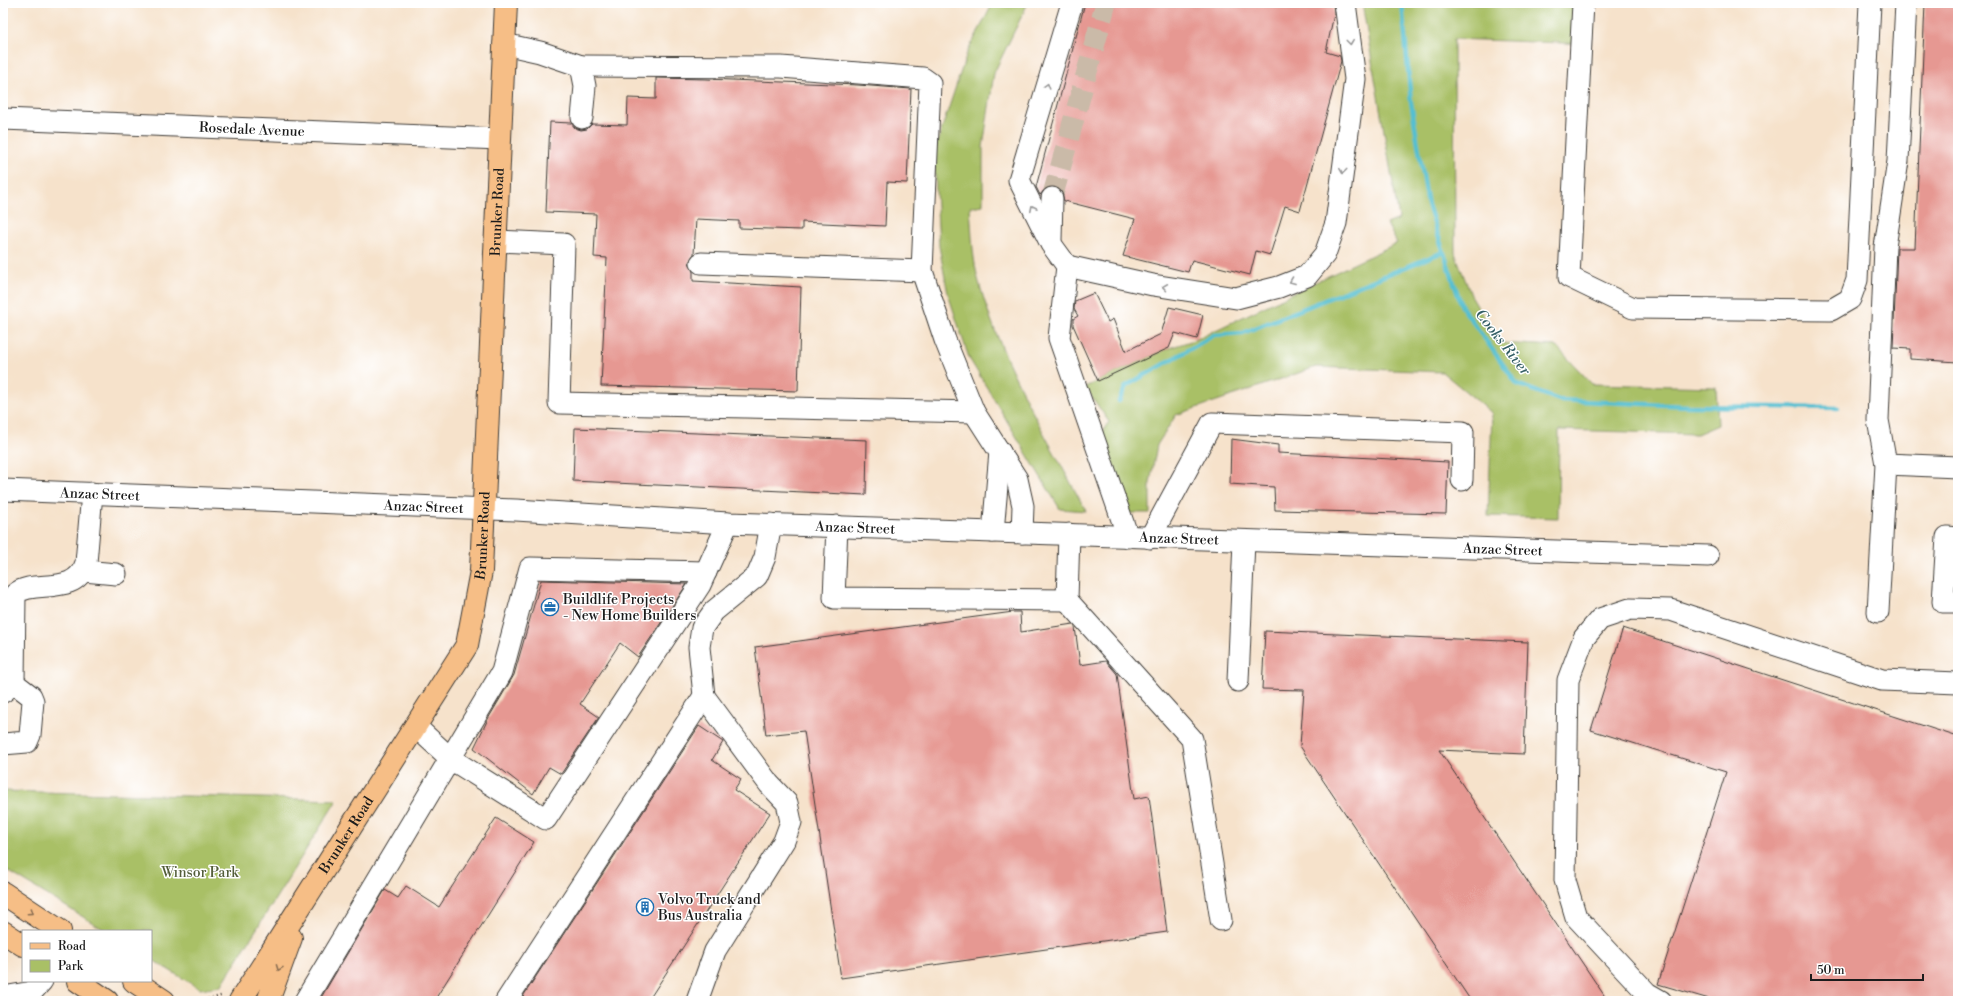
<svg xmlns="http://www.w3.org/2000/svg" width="1961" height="1004" font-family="'Libre Bodoni',serif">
<rect width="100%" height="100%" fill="#fff"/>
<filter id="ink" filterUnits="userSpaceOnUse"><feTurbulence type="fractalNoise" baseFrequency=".025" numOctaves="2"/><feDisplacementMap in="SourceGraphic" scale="8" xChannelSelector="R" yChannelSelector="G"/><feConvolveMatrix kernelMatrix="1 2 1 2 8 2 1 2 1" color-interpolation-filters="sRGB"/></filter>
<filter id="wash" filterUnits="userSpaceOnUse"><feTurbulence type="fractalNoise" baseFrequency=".012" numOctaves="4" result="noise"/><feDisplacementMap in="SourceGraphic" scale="16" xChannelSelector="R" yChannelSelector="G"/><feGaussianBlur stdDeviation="0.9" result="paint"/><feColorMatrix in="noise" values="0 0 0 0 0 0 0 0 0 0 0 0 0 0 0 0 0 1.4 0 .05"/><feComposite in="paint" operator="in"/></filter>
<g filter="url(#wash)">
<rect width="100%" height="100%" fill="#f6e2cb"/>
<!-- green -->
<path fill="#a9c066" stroke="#626e41" d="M 993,3 L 1028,3 L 994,73 L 983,147 L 983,205 L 970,207 C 972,233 972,261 980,286 C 1003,366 1047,438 1086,511 L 1060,509 L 969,358 L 948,294 L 939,246 L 934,152 L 967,53 Z
M 1362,3 L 1592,3 L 1590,44 L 1454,39 L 1455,253 L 1471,295 L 1500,343 L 1556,346 L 1592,384 L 1716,387 L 1718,425 L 1697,434 L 1559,430 L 1558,518 L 1488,516 L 1492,413 L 1442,372 L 1316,367 L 1176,415 L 1157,445 L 1150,483 L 1150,513 L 1129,513 L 1101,433 L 1109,422 L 1085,387 L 1169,348 L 1197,339 L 1397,243 L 1387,224 L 1399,219 Z
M 3,791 L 337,800 L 221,986 L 200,989 L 151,959 L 151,931 L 106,931 L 3,868 Z"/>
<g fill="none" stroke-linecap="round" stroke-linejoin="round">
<!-- stream -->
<path stroke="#55bfd1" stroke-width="4.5" d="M 1402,3 L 1411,102 L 1428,205 L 1462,307 L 1517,384 L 1559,400 L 1688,406 L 1838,408
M 1119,401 L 1126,386 L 1214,335 L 1243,333 L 1443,252"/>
</g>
<g id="blocks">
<!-- building -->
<path fill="#e69892" d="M 1085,3 L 1333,3 L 1334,14 L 1326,52 L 1340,56 L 1341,61 L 1300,211 L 1285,206 L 1270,255 L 1256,251 L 1250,275 L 1192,260 L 1188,272 L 1123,256 L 1135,219 L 1064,201 L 1062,192 L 1059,188 L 1053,186 L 1046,188 L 1040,195 L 1036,187 Z
M 1925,3 L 1958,3 L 1958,362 L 1910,359 L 1910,349 L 1893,348 L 1897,248 L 1915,248 Z
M 656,78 L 706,79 L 858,85 L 911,89 L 907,183 L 887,182 L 885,226 L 802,222 L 802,230 L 739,228 L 739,221 L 696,219 L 694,254 L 689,262 L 693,272 L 693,281 L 801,287 L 798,391 L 601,386 L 607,258 L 594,257 L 596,214 L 546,212 L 550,122 L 571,123 L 575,128 L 581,130 L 587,129 L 592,124 L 627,125 L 628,98 L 656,99 Z
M 1094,293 L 1108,322 L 1113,319 L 1126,351 L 1161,334 L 1169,307 L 1203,315 L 1197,339 L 1175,333 L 1169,348 L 1098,381 L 1073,325 L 1073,319 L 1078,316 L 1074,309 L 1075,301 Z
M 575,428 L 867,440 L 866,495 L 573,481 Z
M 1231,439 L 1278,445 L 1278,453 L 1448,462 L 1446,514 L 1275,510 L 1274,487 L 1230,484 Z
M 541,580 L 687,584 L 638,657 L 620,643 L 580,704 L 599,717 L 561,774 L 549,767 L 533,794 L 474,748 L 488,719 L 514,675 Z
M 1013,612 L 1020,612 L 1021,632 L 1073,624 L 1075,627 L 1080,665 L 1106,661 L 1117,674 L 1134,799 L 1149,796 L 1167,932 L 841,978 L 804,731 L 766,735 L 755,647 Z
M 1623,628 L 1958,737 L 1958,1001 L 1716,1001 L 1658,984 L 1726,772 L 1591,730 Z
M 1265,631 L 1528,642 L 1524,754 L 1439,750 L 1608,1001 L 1471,1001 L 1300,746 L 1304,690 L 1262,689 Z
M 699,726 L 723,742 L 712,760 L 741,779 L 734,790 L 770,813 L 648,1001 L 520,1001 Z
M 496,818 L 534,842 L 434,1001 L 319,1001 L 385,890 L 398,898 L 406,886 L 439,907 Z"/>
</g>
</g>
<g filter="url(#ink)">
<use href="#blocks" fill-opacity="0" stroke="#3d3a36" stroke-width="1"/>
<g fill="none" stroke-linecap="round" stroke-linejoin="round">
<!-- minor-tunnel -->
<path stroke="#cabaa8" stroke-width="21" stroke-dasharray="21 10" stroke-linecap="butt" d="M 1052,198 L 1106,3"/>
<defs>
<g id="minor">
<path d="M 1072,3 L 1019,180 L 1051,244 L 1067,266 L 1059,338 L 1128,537"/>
<path d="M 1583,3 L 1569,277 L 1633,308 L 1831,310 L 1850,299 L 1857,280 L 1870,3"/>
<path d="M 504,44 L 540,52 L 581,66 L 585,86 L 582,118"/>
<path d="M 581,66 L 781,67 L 923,78 L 930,83 L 922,271 L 945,340 L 974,412 L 1017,479 L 1023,506 L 1022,533"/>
<path id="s1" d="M 3,119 L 500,139"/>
<path d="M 1051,240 L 1052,198"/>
<path d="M 495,241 L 564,244 L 559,403 L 974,412"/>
<path d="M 701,263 L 922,271"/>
<path d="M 1067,266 L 1153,285 L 1236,298 L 1279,287 L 1307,276 L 1325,254 L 1336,223 L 1355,79 L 1345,3"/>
<path d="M 1886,464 L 1958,467"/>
<path id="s2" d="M 3,490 L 516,510 L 728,523 L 1708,556"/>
<path d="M 837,526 L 834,598 L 1067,600 L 1069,534"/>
<path d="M 993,532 L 1000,452"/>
<path d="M 1150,538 L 1212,423 L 1463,432 L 1462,480"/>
<path d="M 1958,538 L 1947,537 L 1943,602 L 1958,602"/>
<path d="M 84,571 L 116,574"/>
<path d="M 1067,600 L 1192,739 L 1221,920"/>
<path d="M 1878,612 L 1886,464 L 1878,420 L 1885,247 L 1898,161 L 1906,3"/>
<path d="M 1238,681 L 1244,541"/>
<path d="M 3,692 L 14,683 L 15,594 C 33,578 75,598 86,563 L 92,493"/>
<path d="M 704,696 L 699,647 L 702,628 L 714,611 L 757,576 L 765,557 L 771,524"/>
<path d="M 415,726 L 451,759 L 546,819 L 700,585 L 728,523"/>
<path d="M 3,744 L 27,742 L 30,735 L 33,701 L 31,696 L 14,683"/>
<path d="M 3,997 L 32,992 L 42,981"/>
<path d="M 305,1001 L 502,672 L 530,568 L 706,572"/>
<path d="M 506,1001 L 704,696 L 769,784 L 787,803 L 791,822 L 784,841 L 715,951 L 697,1001"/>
<path d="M 1661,1001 L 1647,993 L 1576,917 L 1565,880 L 1568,680 L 1584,638 L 1600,619 L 1630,609 L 1671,610 L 1882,680 L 1958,683"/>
</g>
<g id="major">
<path id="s3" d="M 240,1001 L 467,645 L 481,571 L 506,3"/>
<path d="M 268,1001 L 291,938"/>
</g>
<path id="highway" d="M 3,893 L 60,931
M 3,932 L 23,945
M 78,981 L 107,1001
M 134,981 L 164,1001"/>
</defs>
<!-- minor casing -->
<use href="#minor" stroke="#3d3a36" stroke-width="23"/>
<!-- major casing -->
<use href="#major" stroke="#3d3a36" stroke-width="24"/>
<!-- highway casing -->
<use href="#highway" stroke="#3d3a36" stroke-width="24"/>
<!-- path -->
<path stroke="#3d3a36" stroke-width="2.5" stroke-dasharray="1 3" stroke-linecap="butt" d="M 208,999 L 221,996"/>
<!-- minor -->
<use href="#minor" stroke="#fff" stroke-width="21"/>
<!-- major -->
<use href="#major" stroke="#f6be86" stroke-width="22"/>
<!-- highway -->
<use href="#highway" stroke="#f6be86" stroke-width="22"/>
</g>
<!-- one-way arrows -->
<defs><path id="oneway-chevron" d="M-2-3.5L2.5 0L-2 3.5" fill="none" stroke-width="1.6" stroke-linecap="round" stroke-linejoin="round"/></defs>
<g stroke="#999">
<use href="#oneway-chevron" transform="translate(1350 42) rotate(83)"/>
<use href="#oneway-chevron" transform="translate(1047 86) rotate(-73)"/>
<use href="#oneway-chevron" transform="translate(1343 171) rotate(97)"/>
<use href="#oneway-chevron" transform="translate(1033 208) rotate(-117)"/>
<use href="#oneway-chevron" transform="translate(1292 281) rotate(159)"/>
<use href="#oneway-chevron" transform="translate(1165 287) rotate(-172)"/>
</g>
<g stroke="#896d51">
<use href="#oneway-chevron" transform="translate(31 912) rotate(34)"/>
<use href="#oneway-chevron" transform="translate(279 968) rotate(111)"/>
</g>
</g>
<!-- icons -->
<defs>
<symbol id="office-ring" viewBox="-11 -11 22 22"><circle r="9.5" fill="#fff" stroke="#1f6fb2" stroke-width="1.5"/><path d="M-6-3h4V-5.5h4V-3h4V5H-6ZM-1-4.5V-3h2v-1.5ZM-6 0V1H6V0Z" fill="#1f6fb2"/></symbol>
<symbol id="building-ring" viewBox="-11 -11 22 22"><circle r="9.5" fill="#fff" stroke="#1f6fb2" stroke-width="1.5"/><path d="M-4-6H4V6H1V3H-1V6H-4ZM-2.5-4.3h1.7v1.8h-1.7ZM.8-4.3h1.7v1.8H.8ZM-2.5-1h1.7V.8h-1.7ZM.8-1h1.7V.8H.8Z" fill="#1f6fb2"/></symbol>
</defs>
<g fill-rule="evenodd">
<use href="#office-ring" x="540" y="597" width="20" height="20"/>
<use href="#building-ring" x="635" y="897" width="20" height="20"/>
</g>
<g text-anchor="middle" stroke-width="3" stroke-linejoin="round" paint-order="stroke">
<!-- street labels -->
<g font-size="14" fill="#1c1c1c" stroke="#fff">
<text dy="5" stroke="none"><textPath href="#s1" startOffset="249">Rosedale Avenue</textPath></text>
<text dy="5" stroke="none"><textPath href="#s3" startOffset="857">Brunker Road</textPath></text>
<text dy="5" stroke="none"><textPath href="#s2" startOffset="97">Anzac Street</textPath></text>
<text dy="5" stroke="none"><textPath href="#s2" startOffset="421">Anzac Street</textPath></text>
<text dy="5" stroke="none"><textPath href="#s2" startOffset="853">Anzac Street</textPath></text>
<text dy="5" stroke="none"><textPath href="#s3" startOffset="533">Brunker Road</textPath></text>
<text dy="5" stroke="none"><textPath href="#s2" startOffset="1177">Anzac Street</textPath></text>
<text dy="5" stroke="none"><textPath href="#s2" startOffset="1501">Anzac Street</textPath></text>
<text dy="5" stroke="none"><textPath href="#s3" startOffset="197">Brunker Road</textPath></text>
</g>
<!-- poi labels -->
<g font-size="14" fill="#1c1c1c" stroke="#fff" text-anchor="start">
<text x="563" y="604">Buildlife Projects<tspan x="563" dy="16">- New Home Builders</tspan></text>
<text x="658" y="904">Volvo Truck and<tspan x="658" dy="16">Bus Australia</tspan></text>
</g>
<!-- park labels -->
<g font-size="14" fill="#545e3a" stroke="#fff">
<text x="200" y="877">Winsor Park</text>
</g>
<!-- water labels -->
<g font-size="15" font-style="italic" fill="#335d64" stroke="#fff">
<text transform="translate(1503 342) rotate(52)" y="5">Cooks River</text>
</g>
</g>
<!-- margin -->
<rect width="1961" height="1004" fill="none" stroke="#fff" stroke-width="16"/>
<!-- legend -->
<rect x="22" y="930" width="130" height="52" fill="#ffffff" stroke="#a4a4a4"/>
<rect x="30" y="943" width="20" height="6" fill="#f6be86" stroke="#a4a4a4"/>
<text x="58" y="950" font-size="12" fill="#1c1c1c">Road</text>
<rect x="30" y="960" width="20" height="12" fill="#a9c066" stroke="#a4a4a4"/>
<text x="58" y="970" font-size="12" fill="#1c1c1c">Park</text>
<!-- scale -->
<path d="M1811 974v6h112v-6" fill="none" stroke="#1c1c1c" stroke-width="2"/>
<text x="1817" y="974" font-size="12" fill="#1c1c1c" stroke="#ffffff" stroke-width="3" paint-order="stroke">50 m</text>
</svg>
